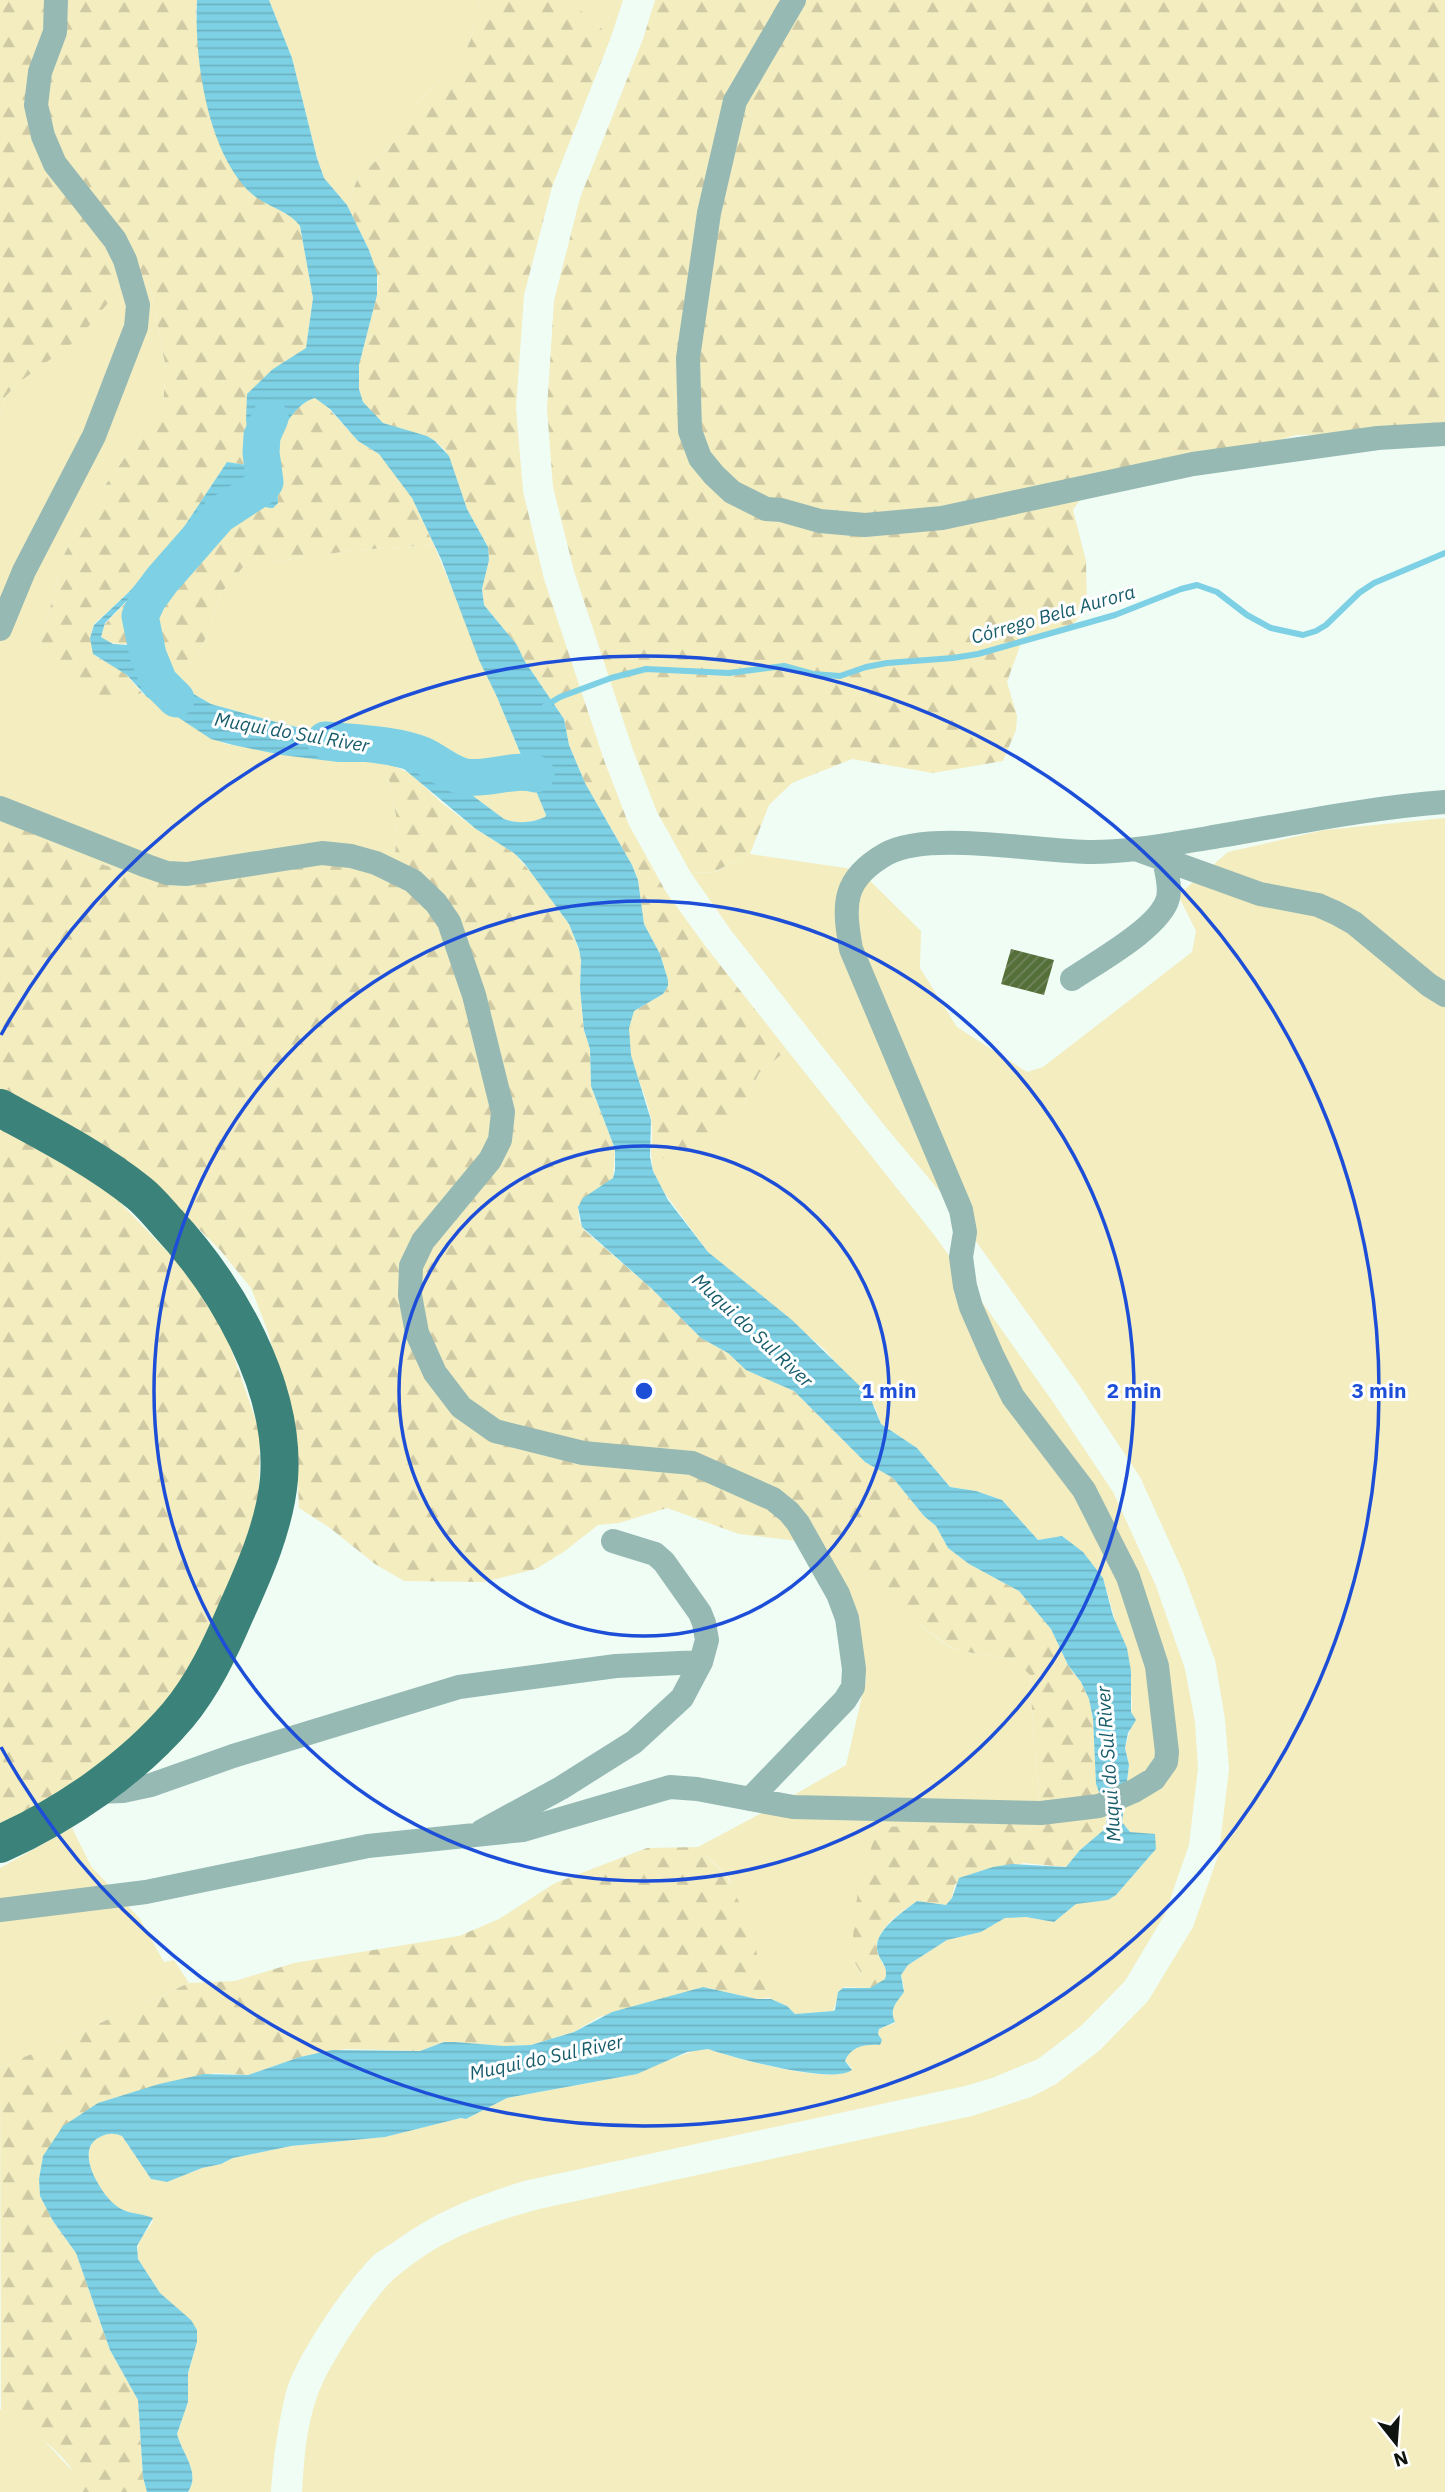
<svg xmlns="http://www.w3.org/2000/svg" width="1445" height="2492" font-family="'IBM Plex Sans',sans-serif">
<defs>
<pattern id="forest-firs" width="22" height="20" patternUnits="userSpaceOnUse" patternTransform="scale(1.75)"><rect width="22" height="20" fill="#f3edc0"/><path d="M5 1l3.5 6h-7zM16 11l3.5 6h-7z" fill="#cfcaa4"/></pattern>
<pattern id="water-rules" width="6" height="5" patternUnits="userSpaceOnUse" patternTransform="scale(1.75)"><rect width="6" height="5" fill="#7ed1e5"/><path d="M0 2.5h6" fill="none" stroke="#6cb3c3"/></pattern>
<pattern id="building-hatch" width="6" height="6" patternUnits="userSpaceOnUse" patternTransform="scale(1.75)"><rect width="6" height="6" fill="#556f39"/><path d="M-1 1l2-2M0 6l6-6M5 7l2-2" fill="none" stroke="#72855f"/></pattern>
</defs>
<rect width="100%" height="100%" fill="#f0fdf5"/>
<!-- grass -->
<path fill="#f3edc0" d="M 269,0 L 479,0 L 471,39 L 457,69 L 435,85 L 414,106 L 394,142 L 357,180 L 347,205 L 324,178 L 317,158 L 292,58 Z
M 569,0 L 623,0 L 611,37 Z
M 135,271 L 151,289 L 166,369 L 163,404 L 84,515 L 64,555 L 40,647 L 110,702 L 142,693 L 201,732 L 226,744 L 305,758 L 386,763 L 397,821 L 394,875 L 260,869 L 234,881 L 175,885 L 116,869 L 69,853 L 16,820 L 0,815 L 0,420 L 5,397 L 18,383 L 49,359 Z
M 434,545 L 546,815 L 545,817 C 531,823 519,824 504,819 L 449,778 L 406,753 L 276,722 L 211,704 L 168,679 L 193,662 L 209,632 L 221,593 L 244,566 L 356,550 Z
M 1445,818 L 1445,2492 L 302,2492 C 304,2461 306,2427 317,2397 C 327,2367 372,2298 396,2277 C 408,2267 422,2257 435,2249 C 468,2230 503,2219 539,2209 L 972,2116 L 1031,2097 L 1056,2084 L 1100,2050 L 1148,2001 L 1193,1927 L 1219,1853 L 1229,1769 L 1225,1719 L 1215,1660 L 1184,1574 L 1140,1477 L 1079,1385 L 942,1194 L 884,1125 L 730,929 L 691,873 L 715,872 L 750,854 L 859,870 L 921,931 L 920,968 L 957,1027 L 1027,1072 L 1043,1067 L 1192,952 L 1196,931 L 1178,895 L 1228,852 L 1324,830 Z
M 787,1050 L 935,1236 L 1053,1402 L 1113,1492 L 1156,1586 L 1185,1669 L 1195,1722 L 1198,1768 L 1189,1845 L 1165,1914 L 1125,1981 L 1081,2026 L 1038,2059 L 992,2078 L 965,2086 L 524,2181 C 475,2196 436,2211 394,2242 C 387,2247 378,2251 372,2257 C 346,2283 296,2356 286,2392 C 278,2425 273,2458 271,2492 L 188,2492 C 201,2473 182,2454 177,2434 L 188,2402 L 188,2373 L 197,2342 L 197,2330 L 160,2293 L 138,2259 C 134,2242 146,2234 153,2221 C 138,2212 122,2214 109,2200 C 97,2186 75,2149 100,2137 C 108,2133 114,2133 122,2136 L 151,2179 L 167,2182 L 202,2168 L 221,2164 L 233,2158 L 291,2146 L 385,2137 L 461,2118 L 466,2119 L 507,2098 L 626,2076 L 696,2050 L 708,2049 C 730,2057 839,2088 852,2068 L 845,2061 C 850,2048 863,2043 877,2045 L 881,2038 L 878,2034 L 879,2029 L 895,2023 C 891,2012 892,2002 902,1995 L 904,1987 L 901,1975 L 908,1965 L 947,1940 L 981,1932 L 1005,1918 L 1026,1917 L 1054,1922 L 1076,1904 L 1116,1895 L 1156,1849 L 1141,1834 L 1130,1832 L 1122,1822 L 1129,1765 L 1125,1748 L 1130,1730 L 1132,1702 L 1127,1648 L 1119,1634 L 1103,1578 L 1063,1536 L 1038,1540 L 1002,1500 L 976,1491 L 950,1487 L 917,1448 L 881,1424 L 875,1407 L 824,1349 L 708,1252 L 661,1188 L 653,1171 L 651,1152 L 669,1161 L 743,1107 L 759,1073 Z
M 815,1543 L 846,1554 L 911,1618 L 949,1647 L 972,1653 L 1014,1659 L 1031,1675 L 1030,1685 L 1041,1824 L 878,1827 L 851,1956 L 870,1988 L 845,1987 L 840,1990 L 833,2011 L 795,2014 L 787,2006 L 769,1998 L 729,1878 L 698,1847 L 773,1807 L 846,1765 L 866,1679 Z
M 72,1828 L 91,1866 L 140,1919 L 164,1962 L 174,1960 L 189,1983 L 0,2068 L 0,1868 Z
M 0,2409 L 37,2433 L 79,2478 L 82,2492 L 0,2492 Z"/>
<!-- forest -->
<path fill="url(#forest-firs)" d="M 0,0 L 197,0 L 196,17 L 252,194 L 294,218 L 300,226 L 313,298 L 306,349 L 273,369 L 266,468 L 227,462 L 182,530 L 130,591 L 94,624 L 90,638 L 95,656 L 124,672 L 142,693 L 110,702 L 83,698 L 40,647 L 64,555 L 84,515 L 163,404 L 166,369 L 151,289 L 135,271 L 77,340 L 18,383 L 5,397 L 0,420 Z
M 479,0 L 569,0 L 611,37 L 552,187 L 524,295 L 516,408 L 523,491 L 544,579 L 604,760 L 629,825 L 666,892 L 706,947 L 787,1050 L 759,1073 L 743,1107 L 718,1135 L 694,1153 L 669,1161 L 651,1152 C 652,1141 653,1130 651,1119 C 645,1084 617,1047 634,1011 L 663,994 L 668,986 L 668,980 L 660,954 L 644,924 L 638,880 L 632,865 L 585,783 L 569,745 L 564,719 L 524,660 L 517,645 L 484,605 L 482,589 L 489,560 L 488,547 L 467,509 L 445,450 L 435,441 L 383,423 L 364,405 L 361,397 L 358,383 L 359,365 L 377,295 L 378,279 L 369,250 L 347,205 L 357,180 L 394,142 L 414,106 L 435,85 L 457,69 L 471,39 Z
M 655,0 L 1445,0 L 1445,422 L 1353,434 L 1296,435 L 1145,479 L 1090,485 L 1073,510 L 1086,561 L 1087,608 L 1073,624 L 1021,643 L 1007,682 L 1017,716 L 1016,730 L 1003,761 L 933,773 L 852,759 L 792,783 L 769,805 L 750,854 L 714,872 L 691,873 L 657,812 L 633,750 L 574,571 L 553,487 L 547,409 L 554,301 L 580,198 L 643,39 Z
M 315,398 L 321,400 L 358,441 L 379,454 L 390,467 L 412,498 L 434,545 L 356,550 L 244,566 L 221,593 L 209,632 L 193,662 L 168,679 L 154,666 L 142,646 C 128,643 113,647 101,637 L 105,624 L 220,507 C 241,491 254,501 278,503 C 278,487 273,470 275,454 C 277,434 295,403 315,398 Z
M 386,763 L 410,773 L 442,803 L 476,829 L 514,853 L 534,876 L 569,924 L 581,956 L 580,988 L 584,1030 L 590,1049 L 591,1086 L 615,1149 L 613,1178 L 578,1206 L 579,1220 L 584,1230 L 651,1288 L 701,1338 L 728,1353 L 746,1369 L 794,1391 L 865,1462 L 893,1478 L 924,1516 L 936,1526 L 948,1548 L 969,1564 L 1019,1591 L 1051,1629 L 1068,1665 L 1081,1682 L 1089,1699 L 1093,1719 L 1096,1784 L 1107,1813 L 1106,1828 L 1080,1850 L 1066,1867 L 1024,1863 L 955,1884 L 952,1898 L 946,1905 L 917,1901 C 903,1911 876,1928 877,1948 C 877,1958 886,1965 887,1975 C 884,1982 877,1986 870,1988 L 851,1956 L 858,1888 L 878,1827 L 1041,1823 L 1030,1685 L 1031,1676 L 1014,1659 L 972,1653 L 950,1647 L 911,1618 L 846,1554 L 815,1543 L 739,1534 L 667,1508 L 619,1523 L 598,1525 L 565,1551 L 536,1569 L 484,1582 L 404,1581 L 375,1564 L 330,1528 L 299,1508 L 297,1458 L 288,1406 L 268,1332 L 251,1288 L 220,1250 L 176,1206 L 0,1092 L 0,815 L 16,820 L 69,853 L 116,869 L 175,885 L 234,881 L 260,869 L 321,862 L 394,875 L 397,821 Z
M 0,1126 L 108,1190 L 214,1300 L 260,1432 L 259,1501 L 223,1624 L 131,1753 L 0,1833 Z
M 698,1847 L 728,1878 L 749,1924 L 769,1998 L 757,1999 L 708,1988 L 690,1991 L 599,2017 L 574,2032 L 531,2045 L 504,2046 L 455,2042 L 444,2042 L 420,2051 L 345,2049 L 300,2057 L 248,2075 L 214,2073 L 43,2156 L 39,2179 L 40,2196 L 53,2221 L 76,2253 L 110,2350 L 138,2400 L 143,2477 L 147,2492 L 82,2492 C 76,2459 28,2427 1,2410 L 0,2068 L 189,1983 L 235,1981 L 294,1963 L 459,1936 L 499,1919 L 555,1883 L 647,1848 Z"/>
<!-- water -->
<path fill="url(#water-rules)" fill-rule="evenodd" d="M 197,0 L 269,0 L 292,58 L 317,158 L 324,178 L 347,205 L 369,250 L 377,273 L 377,295 L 359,365 L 359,389 L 363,402 L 383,423 L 427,436 L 435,441 L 449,456 L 467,509 L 488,547 L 489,560 L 482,589 L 484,605 L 517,645 L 524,660 L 564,719 L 569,745 L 585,783 L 632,865 L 638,880 L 644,924 L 660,954 L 668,980 L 668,986 L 663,994 L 634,1011 L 629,1028 L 631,1055 L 651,1120 L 650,1157 L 653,1171 L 668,1200 L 708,1252 L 792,1320 L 869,1395 L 881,1424 L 917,1448 L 950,1487 L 976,1491 L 1002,1500 L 1038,1540 L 1062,1536 L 1083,1552 L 1103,1578 L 1113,1616 L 1127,1648 L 1131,1671 L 1131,1712 L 1136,1720 L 1128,1733 L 1125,1748 L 1129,1765 L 1122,1822 L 1130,1832 L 1155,1834 L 1156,1849 L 1116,1895 L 1108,1900 L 1076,1904 L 1054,1922 L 1026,1917 L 1005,1918 L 981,1932 L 947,1940 L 908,1965 L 901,1975 L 904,1992 C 896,2003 889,2009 895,2022 L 879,2029 L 878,2034 L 882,2040 L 880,2045 C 865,2044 851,2046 845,2061 L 852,2070 C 832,2085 734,2058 708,2049 L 687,2052 L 637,2074 L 507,2098 L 466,2119 L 461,2118 L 385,2137 L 291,2146 L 233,2158 L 221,2164 L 202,2168 L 167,2182 L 151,2179 L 122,2136 C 114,2133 108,2133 100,2137 C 74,2149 99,2190 113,2203 C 125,2215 139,2212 153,2218 L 137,2246 L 138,2259 L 160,2293 L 191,2320 L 197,2330 L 197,2342 L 188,2373 L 188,2402 L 177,2434 C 182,2454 201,2472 188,2492 L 147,2492 L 143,2477 L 138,2400 L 110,2350 L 76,2253 L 53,2221 L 40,2196 L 39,2179 L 43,2156 L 63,2126 L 98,2103 L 159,2084 L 204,2074 L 248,2075 L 300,2057 L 332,2050 L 420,2051 L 444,2042 L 455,2042 L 504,2046 L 531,2045 L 574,2032 L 612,2012 L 703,1987 L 757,1999 L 771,1999 L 787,2006 L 795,2014 L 833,2011 L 835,2010 L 838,1992 L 843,1988 L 870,1988 L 885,1979 C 889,1967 881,1963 878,1953 C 871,1932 903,1912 917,1901 L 946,1905 L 952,1898 L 959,1878 L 993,1867 L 1012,1864 L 1066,1867 L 1080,1850 L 1106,1828 L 1107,1813 L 1096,1784 L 1093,1719 L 1089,1699 L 1081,1682 L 1068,1665 L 1051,1629 L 1019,1591 L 969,1564 L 948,1548 L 936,1526 L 924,1516 L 893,1478 L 865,1462 L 794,1391 L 746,1370 L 728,1353 L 701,1338 L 651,1288 L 582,1227 L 578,1207 L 583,1198 L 613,1178 L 615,1170 L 615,1149 L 591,1086 L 590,1049 L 584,1030 L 580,988 L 581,960 L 579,949 L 569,924 L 524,863 L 514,853 L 476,829 L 404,769 L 377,762 L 338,762 L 282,755 L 233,745 L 211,739 L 147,697 L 127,675 L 93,654 L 90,638 L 94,625 L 130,591 L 182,530 L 227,462 L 265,468 L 251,454 L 246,420 L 247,394 L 273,369 L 306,348 L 313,298 L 300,226 C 288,210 266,207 251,193 C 207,152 194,57 197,0 ZM 315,398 L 330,409 L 358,441 L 379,454 L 412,498 L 441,559 L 479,660 L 497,697 L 546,815 L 545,817 C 531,823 519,824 504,819 L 449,778 L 406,753 L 276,722 L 211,704 L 164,677 L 154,666 L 142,646 L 113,644 L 101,637 L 105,623 L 176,551 L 232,498 C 248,496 258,508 273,508 L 278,503 C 278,487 273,470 275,454 C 277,434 295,403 315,398 Z"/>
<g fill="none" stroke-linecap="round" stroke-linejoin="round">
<!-- stream -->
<path stroke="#7ed1e5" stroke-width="6" d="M 545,706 L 560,697 L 611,678 L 646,669 L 729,673 L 784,666 L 813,674 L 840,676 L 866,667 L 887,663 L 953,658 L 978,654 L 1115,615 L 1181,589 L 1197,585 L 1217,592 L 1247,615 L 1271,628 L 1303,635 L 1316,631 L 1326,625 L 1359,593 L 1374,583 L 1445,553"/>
<!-- river -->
<path stroke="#7ed1e5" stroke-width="37" d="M 176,699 L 159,682 L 148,655 L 140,616 L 148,599 L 162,580 L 219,515 L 259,489 L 265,482 L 261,453 L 262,436 L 270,418
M 325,740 C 355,743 395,744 422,755 C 436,761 451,775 466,777 C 491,780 511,768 536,774"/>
</g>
<!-- building -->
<path fill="url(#building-hatch)" d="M 1011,949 L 1054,960 L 1044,995 L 1001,984 Z"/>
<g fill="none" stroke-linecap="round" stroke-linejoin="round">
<!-- street -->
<path stroke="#96b9b4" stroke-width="24" d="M 794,0 L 735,101 L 709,213 L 688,358 L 690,431 L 700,458 L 714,475 L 732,492 L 766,509 L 781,510 L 820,521 L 865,525 L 942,518 L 1193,464 L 1378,438 L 1445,434
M 0,629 L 24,571 L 94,436 L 136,327 L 138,305 L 125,260 L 115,240 L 55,164 L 43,136 L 36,105 L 40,72 L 55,32 L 56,0
M 0,808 L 147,866 L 167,873 L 187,874 L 322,853 L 351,856 L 376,863 L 413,881 L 436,903 L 449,922 L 474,995 L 503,1112 L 500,1140 L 490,1160 L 423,1241 L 411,1266 L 410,1295 L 417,1333 L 435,1373 L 461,1407 L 495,1431 L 583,1453 L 692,1463 L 773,1499 L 789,1512 L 798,1523 L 838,1594 L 847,1618 L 854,1669 L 853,1687 L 845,1700 L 750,1799
M 1138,850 L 1260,894 L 1318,905 L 1336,913 L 1354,923 L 1429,985 L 1445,995
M 1072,979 C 1097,962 1161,927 1168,898 C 1171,886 1166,871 1164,859
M 96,1792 L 123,1791 L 151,1785 L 233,1756 L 459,1687 L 616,1666 L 701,1662
M 482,1831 L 561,1788 L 634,1742 L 682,1698 L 701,1662 L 707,1640 L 704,1623 L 700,1613 L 664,1562 L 655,1554 L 613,1541
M 0,1910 L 146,1892 L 368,1846 L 523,1830 L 670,1787 L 697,1789 L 793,1807 L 1041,1813 L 1099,1806 L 1134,1791 L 1154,1779 L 1166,1762 L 1167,1752 L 1157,1666 L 1128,1577 L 1084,1490 L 1013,1397 L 992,1355 L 971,1307 L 965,1286 L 961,1257 L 965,1232 L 961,1210 L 851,949 C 843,904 842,879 886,854 C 929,830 1039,852 1092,852 C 1131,852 1170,844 1208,838 C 1287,825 1365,808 1445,802"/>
<!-- primary -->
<path stroke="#3b827a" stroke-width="38" d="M 0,1108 C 48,1134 97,1159 139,1193 C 149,1201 157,1211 165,1220 C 226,1285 286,1386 279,1479 C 275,1525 254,1572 235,1614 C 220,1649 203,1685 178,1715 C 132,1769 65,1815 0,1844"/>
</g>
<!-- distance rings -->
<g fill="none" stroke="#1d4ed8" stroke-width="3.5">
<circle cx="644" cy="1391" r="245"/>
<circle cx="644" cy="1391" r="490"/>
<path d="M1 1035A735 735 0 1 1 1 1747"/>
</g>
<g text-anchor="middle" stroke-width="6" stroke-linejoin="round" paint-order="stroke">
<!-- water labels -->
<g font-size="19" font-style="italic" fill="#175c6a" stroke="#fff">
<text transform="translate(1053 614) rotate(-16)" y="7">Córrego Bela Aurora</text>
<text transform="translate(292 732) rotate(10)" y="7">Muqui do Sul River</text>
<text transform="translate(753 1330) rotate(43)" y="7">Muqui do Sul River</text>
<text transform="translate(1108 1764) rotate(-94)" y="7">Muqui do Sul River</text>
<text transform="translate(546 2057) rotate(-12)" y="7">Muqui do Sul River</text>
</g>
</g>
<circle cx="644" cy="1391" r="10" fill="#1d4ed8" stroke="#fff" stroke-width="3.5"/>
<g font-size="21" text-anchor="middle" font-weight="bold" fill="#1d4ed8" stroke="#fff" stroke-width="6" stroke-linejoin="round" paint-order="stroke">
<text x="889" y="1398">1 min</text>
<text x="1134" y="1398">2 min</text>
<text x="1379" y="1398">3 min</text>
</g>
<!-- north arrow -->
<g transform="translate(1396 2443) rotate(163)" stroke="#ffffff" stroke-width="5" paint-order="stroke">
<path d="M0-5L12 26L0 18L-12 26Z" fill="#101411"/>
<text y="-10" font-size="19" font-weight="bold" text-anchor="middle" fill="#101411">N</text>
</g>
</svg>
